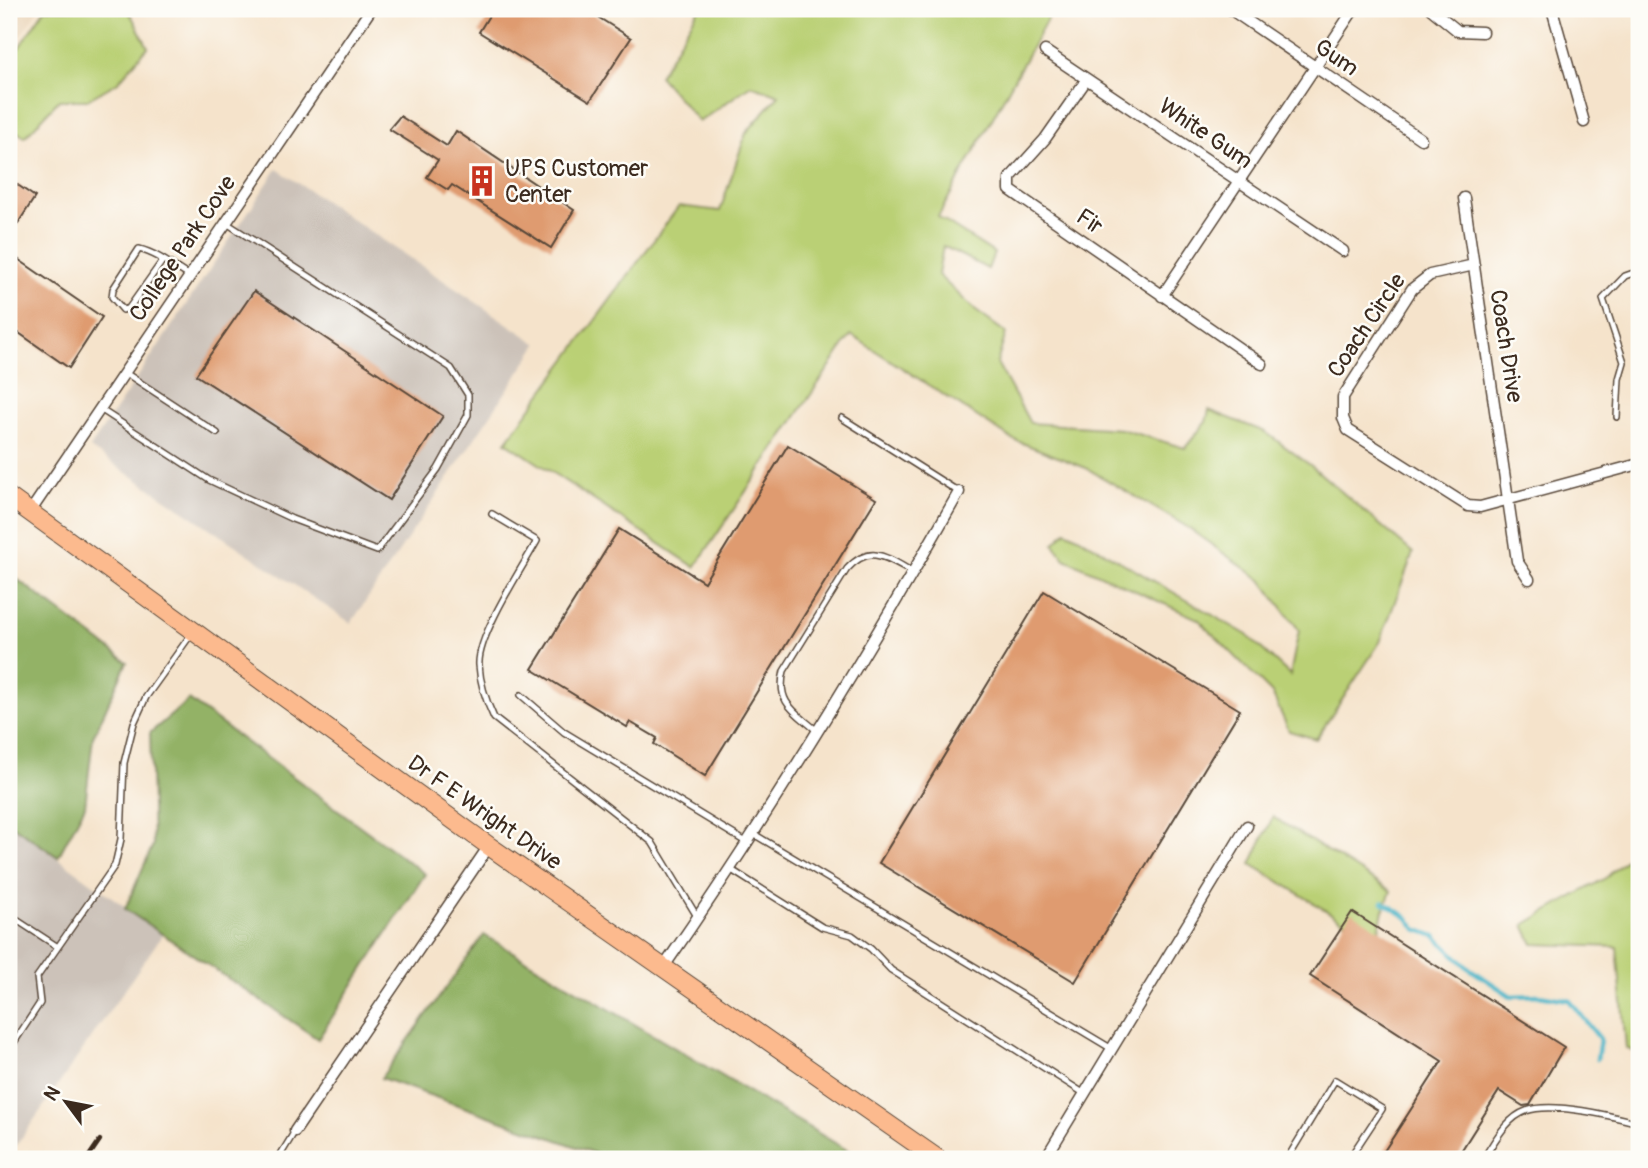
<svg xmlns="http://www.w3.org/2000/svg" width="1648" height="1168" font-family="Pangolin,sans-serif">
<rect width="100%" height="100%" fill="#fdfcf7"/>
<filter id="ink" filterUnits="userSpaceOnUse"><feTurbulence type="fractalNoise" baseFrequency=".0143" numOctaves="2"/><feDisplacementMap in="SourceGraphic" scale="14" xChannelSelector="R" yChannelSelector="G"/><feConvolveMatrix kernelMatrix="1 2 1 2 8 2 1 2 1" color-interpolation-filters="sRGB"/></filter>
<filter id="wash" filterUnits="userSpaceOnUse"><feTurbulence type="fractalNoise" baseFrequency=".00686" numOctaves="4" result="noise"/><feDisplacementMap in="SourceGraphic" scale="28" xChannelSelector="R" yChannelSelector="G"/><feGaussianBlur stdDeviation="1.57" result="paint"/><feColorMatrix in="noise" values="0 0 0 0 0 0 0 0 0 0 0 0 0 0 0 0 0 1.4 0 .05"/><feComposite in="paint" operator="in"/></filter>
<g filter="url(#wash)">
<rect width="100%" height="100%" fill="#f5e3cb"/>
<!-- built -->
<path fill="#ead4b8" d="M 9,9 L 39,9 L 9,52 Z"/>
<!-- industrial -->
<path fill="#ccc2b9" d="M 277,169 L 538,344 L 351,623 L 90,448 Z
M 9,823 L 163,934 L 9,1156 Z"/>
<!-- green -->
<path fill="#bad074" stroke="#7a7d49" stroke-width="2" d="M 45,9 L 128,9 L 148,47 L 118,82 L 87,100 L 59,100 L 25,137 L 9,127 L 9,62 Z
M 699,9 L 1042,9 L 1050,14 L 938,217 L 994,253 L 988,269 L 943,246 L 938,275 L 976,311 L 1006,333 L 997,363 L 1030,423 L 1121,429 L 1185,448 L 1206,422 L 1209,410 L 1265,432 L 1314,468 L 1413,553 L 1380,642 L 1316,739 L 1289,731 L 1272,693 L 1198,619 L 1065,559 L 1054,544 L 1066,531 L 1078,537 L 1247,635 L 1290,675 L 1299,630 L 1261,580 L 1184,525 L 1086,468 L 1012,439 L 851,335 L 695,567 L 506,442 L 679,206 L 720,211 L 746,133 L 779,95 L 751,85 L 699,122 L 659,76 Z
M 1273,817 L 1391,891 L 1382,915 L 1377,942 L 1251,864 Z
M 1639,847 L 1639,1054 L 1626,1048 L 1617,947 L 1533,944 L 1524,925 L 1607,877 Z"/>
<!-- forest -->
<path fill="#93b266" stroke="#676e42" stroke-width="2" d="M 9,573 L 127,662 L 93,737 L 85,806 L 58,857 L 9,823 Z
M 189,700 L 425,874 L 318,1039 L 125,909 L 153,845 L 150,733 Z
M 484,935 L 862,1159 L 611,1159 L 381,1078 Z"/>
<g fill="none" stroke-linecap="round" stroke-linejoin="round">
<!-- stream -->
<path stroke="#4bb5c8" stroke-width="4.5" d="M 1383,902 L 1407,917 L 1416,929 L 1435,936 L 1467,967 L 1511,996 L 1539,995 L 1569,1000 L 1600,1039 L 1597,1059"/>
</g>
<g id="blocks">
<!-- building -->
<path fill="#df9b6f" d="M 493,9 L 585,9 L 631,38 L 590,101 L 479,32 Z
M 400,116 L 447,146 L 456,131 L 574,210 L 551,248 L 452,185 L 448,190 L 427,177 L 438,160 L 389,129 Z
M 9,179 L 35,197 L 9,237 Z
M 9,253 L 102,317 L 69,368 L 9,326 Z
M 254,291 L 443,416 L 389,500 L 196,375 Z
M 788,445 L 876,499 L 705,776 L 654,744 L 657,738 L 630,722 L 627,727 L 532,669 L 619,529 L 704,582 Z
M 1044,591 L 1240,710 L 1075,982 L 879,863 Z
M 1352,912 L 1564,1047 L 1530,1105 L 1523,1106 L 1499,1091 L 1456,1159 L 1379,1159 L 1442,1061 L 1310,976 Z"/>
</g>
</g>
<g filter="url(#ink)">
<use href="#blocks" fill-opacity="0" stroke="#574638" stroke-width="2"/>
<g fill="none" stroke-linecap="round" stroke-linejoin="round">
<defs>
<path id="service" d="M 163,260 L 129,308 L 123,310 L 112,297 L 113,289 L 139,249 C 156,253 173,266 189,276
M 124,372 L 217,433
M 100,409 L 209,480 L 292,519 L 377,551 L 438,469 L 468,415 L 468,395 L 451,368 L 225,222
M 1617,417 L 1619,379 L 1624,362 L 1603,299 L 1625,276 L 1639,271
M 842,418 L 959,492
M 492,514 L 537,541 C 522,568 477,636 479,665 C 480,684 486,701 494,718 L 652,842 L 698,918
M 521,695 L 564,732 L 746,842
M 816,730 C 794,711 776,703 784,671 L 847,569 C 871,543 887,558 913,572
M 752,833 L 1112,1049
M 730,869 L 822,927 L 852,935 L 871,949 L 891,970 L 1085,1094
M 9,915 L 58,947
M 9,1050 L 40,1003 L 37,977 L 115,865 L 121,839 L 124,763 L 134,723 L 146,697 L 192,633
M 278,1159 L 295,1131
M 1287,1159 L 1335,1080 L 1382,1109 L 1349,1159
M 1483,1159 C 1494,1143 1506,1118 1526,1111 C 1553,1101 1612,1116 1639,1123"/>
<path id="minor" d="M 1230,9 L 1421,139
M 1431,9 L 1458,31 L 1482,32
M 1552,9 L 1584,122
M 1045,51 L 1343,251
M 1087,79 L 1045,139 L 1010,178 L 1010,190 L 1262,364
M 1464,198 L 1517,561 L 1529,579
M 1474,265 L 1430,275 L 1412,289 L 1343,397 L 1343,418 L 1348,430 L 1468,506 L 1480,507 L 1639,464
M 1162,296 L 1354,9
M 30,512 L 371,9
M 663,968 C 769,815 867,654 959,492
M 295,1131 L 489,846
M 1045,1159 L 1247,826"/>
<path id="trunk" d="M 9,497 L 489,846 L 938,1159"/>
</defs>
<!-- service casing -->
<use href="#service" stroke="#574638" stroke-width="8"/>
<!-- minor casing -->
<use href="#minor" stroke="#574638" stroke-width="13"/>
<!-- trunk casing -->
<use href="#trunk" stroke="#574638" stroke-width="20"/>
<!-- service -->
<use href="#service" stroke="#fff" stroke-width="5"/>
<!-- minor -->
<use href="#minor" stroke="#fff" stroke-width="10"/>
<!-- trunk -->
<use href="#trunk" stroke="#fcba8e" stroke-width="18"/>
<!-- rail -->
<path stroke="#3b2a1e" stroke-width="4.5" d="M 87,1159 L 100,1140"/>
</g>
</g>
<!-- icons -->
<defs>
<symbol id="building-bare" viewBox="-9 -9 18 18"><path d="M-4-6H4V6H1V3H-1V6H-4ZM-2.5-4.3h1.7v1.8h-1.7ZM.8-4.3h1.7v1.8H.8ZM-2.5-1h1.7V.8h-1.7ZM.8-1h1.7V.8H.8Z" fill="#c8321e" stroke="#fdfcf7" stroke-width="2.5" paint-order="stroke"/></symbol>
</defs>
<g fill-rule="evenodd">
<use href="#building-bare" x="460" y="159" width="44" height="44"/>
</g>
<g text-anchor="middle" stroke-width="5" stroke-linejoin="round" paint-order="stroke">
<!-- street labels -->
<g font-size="23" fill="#3b2a1e" stroke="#fdfcf7">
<text transform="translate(1337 57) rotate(34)" y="8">Gum</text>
<text transform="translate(1206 133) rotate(34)" y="8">White Gum</text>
<text transform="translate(1090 221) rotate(34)" y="8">Fir</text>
<text transform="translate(182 248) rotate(-56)" y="8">College Park Cove</text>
<text transform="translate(1366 325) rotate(-56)" y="8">Coach Circle</text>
<text transform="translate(1507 346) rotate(81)" y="8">Coach Drive</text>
<text transform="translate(485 812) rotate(35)" y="8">Dr F E Wright Drive</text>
</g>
<!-- poi labels -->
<g font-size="23" fill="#3b2a1e" stroke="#fdfcf7" text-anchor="start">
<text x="505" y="176">UPS Customer<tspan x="505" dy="26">Center</tspan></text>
</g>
</g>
<!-- margin -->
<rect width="1648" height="1168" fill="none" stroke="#fdfcf7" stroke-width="35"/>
<!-- north arrow -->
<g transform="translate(66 1102) rotate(302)" stroke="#fdfcf7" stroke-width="5" paint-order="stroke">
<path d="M0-5L12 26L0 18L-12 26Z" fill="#3b2a1e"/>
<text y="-10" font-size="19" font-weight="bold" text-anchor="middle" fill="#3b2a1e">N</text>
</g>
</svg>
